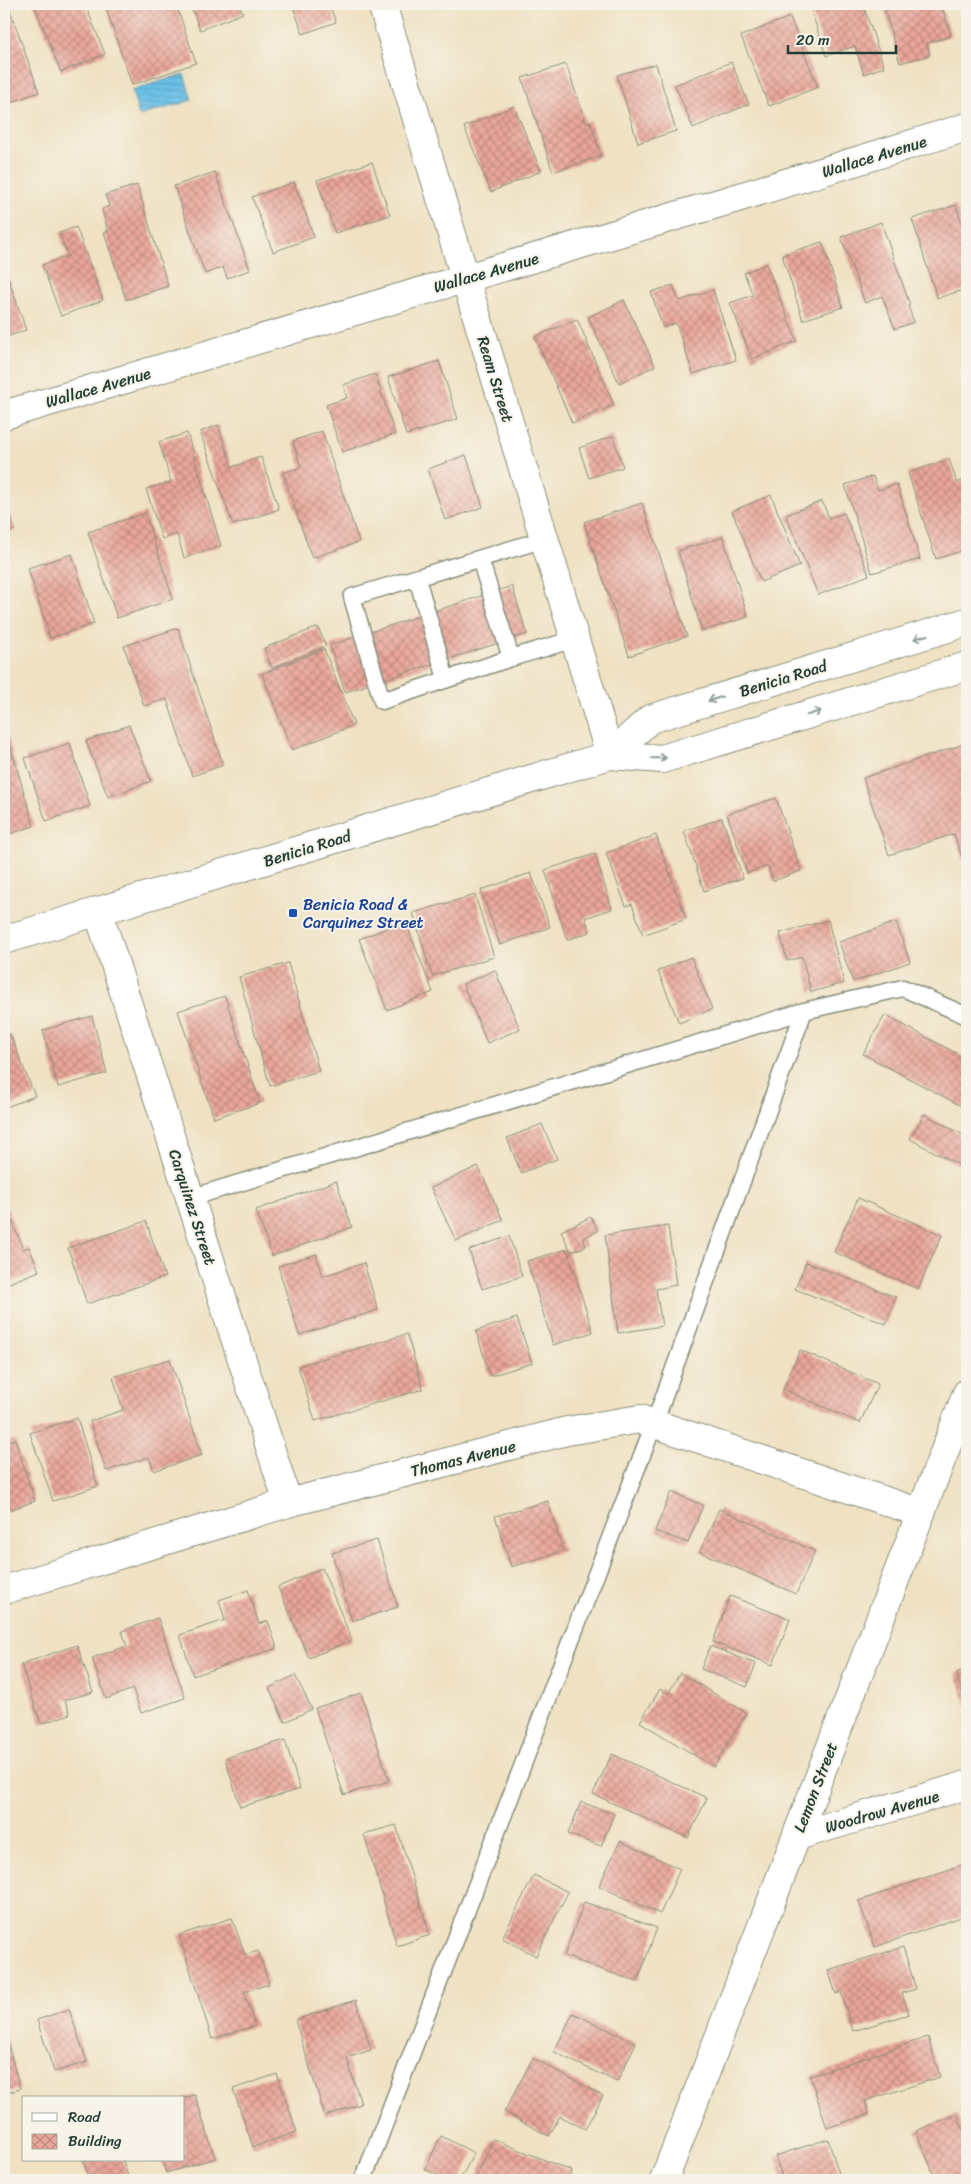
<svg xmlns="http://www.w3.org/2000/svg" width="971" height="2184" font-family="Sriracha,sans-serif">
<defs>
<pattern id="water-rules" width="6" height="5" patternUnits="userSpaceOnUse" patternTransform="scale(1.25)"><rect width="6" height="5" fill="#6cc1e9"/><path d="M0 2.5h6" fill="none" stroke="#589ebe"/></pattern>
<pattern id="building-cross-hatch" width="8" height="8" patternUnits="userSpaceOnUse" patternTransform="scale(1.25)"><rect width="8" height="8" fill="#eba69a"/><path d="M0 0l8 8M0 8l8-8" fill="none" stroke="#be887e"/></pattern>
</defs>
<rect width="100%" height="100%" fill="#f7f3e8"/>
<filter id="ink" filterUnits="userSpaceOnUse"><feTurbulence type="fractalNoise" baseFrequency=".02" numOctaves="2"/><feDisplacementMap in="SourceGraphic" scale="10" xChannelSelector="R" yChannelSelector="G"/><feConvolveMatrix kernelMatrix="1 2 1 2 8 2 1 2 1" color-interpolation-filters="sRGB"/></filter>
<filter id="wash" filterUnits="userSpaceOnUse"><feTurbulence type="fractalNoise" baseFrequency=".0096" numOctaves="4" result="noise"/><feDisplacementMap in="SourceGraphic" scale="20" xChannelSelector="R" yChannelSelector="G"/><feGaussianBlur stdDeviation="1.12" result="paint"/><feColorMatrix in="noise" values="0 0 0 0 0 0 0 0 0 0 0 0 0 0 0 0 0 1.4 0 .05"/><feComposite in="paint" operator="in"/></filter>
<g filter="url(#wash)">
<rect width="100%" height="100%" fill="#efe1c2"/>
<!-- water -->
<path fill="url(#water-rules)" stroke="#467f8e" d="M 184,74 L 192,100 L 139,116 L 132,90 Z"/>
<g id="blocks">
<!-- building -->
<path fill="url(#building-cross-hatch)" d="M 37,4 L 85,4 L 105,54 L 61,72 L 34,5 Z
M 109,4 L 176,4 L 196,63 L 132,85 L 105,5 Z
M 190,4 L 239,4 L 243,13 L 200,30 Z
M 292,4 L 329,4 L 336,22 L 303,34 Z
M 809,4 L 863,4 L 884,67 L 864,74 L 855,46 L 826,56 Z
M 883,4 L 941,4 L 951,36 L 927,43 L 930,55 L 900,63 Z
M 9,7 L 39,92 L 4,105 L 4,8 Z
M 790,17 L 818,87 L 769,106 L 741,36 Z
M 731,62 L 749,104 L 693,128 L 675,85 Z
M 566,64 L 586,123 L 590,121 L 601,156 L 553,172 L 522,78 Z
M 656,64 L 676,131 L 638,143 L 617,75 Z
M 514,106 L 541,171 L 491,192 L 464,127 Z
M 372,162 L 390,215 L 335,233 L 317,180 Z
M 215,172 L 250,270 L 227,278 L 223,267 L 205,274 L 174,186 Z
M 294,182 L 314,237 L 273,252 L 252,197 Z
M 137,185 L 168,286 L 126,300 L 104,232 L 108,232 L 102,209 L 109,206 L 105,195 Z
M 956,205 L 967,240 L 967,289 L 937,298 L 912,219 Z
M 881,222 L 910,305 L 908,306 L 914,322 L 895,329 L 882,296 L 865,303 L 841,237 Z
M 76,227 L 103,300 L 61,316 L 42,265 L 68,256 L 59,233 Z
M 822,242 L 843,307 L 803,320 L 782,255 Z
M 766,264 L 797,341 L 752,359 L 730,303 L 753,295 L 744,273 Z
M 4,265 L 26,330 L 4,338 Z
M 673,285 L 679,301 L 713,290 L 736,360 L 693,374 L 676,323 L 663,328 L 651,292 Z
M 624,300 L 655,366 L 619,383 L 588,317 Z
M 577,319 L 614,405 L 572,423 L 535,337 Z
M 439,361 L 458,419 L 406,435 L 388,377 Z
M 375,374 L 395,434 L 342,452 L 326,405 L 347,398 L 343,385 Z
M 218,425 L 232,467 L 261,457 L 279,509 L 233,525 L 200,432 Z
M 322,431 L 359,542 L 312,558 L 283,473 L 301,467 L 293,441 Z
M 187,433 L 221,546 L 184,558 L 177,534 L 162,539 L 146,489 L 171,482 L 159,442 Z
M 613,436 L 623,467 L 589,478 L 579,448 Z
M 466,455 L 483,507 L 445,520 L 428,469 Z
M 949,459 L 957,483 L 967,479 L 967,549 L 936,559 L 908,473 Z
M 873,476 L 878,490 L 897,484 L 920,559 L 872,573 L 845,485 Z
M 771,495 L 800,566 L 761,582 L 732,511 Z
M 4,500 L 15,530 L 4,534 Z
M 822,501 L 829,518 L 844,513 L 869,575 L 818,595 L 786,515 Z
M 642,503 L 687,636 L 629,656 L 584,522 Z
M 145,513 L 173,599 L 117,618 L 88,532 Z
M 723,537 L 748,617 L 702,631 L 678,551 Z
M 72,554 L 94,624 L 50,638 L 28,568 Z
M 512,586 L 527,634 L 345,692 L 330,645 Z
M 318,627 L 326,646 L 272,668 L 264,648 Z
M 178,628 L 223,765 L 192,776 L 167,699 L 144,706 L 124,646 Z
M 324,649 L 354,725 L 292,750 L 262,674 Z
M 4,725 L 34,826 L 4,836 Z
M 129,725 L 151,781 L 108,797 L 86,741 Z
M 70,743 L 90,806 L 46,821 L 25,758 Z
M 967,743 L 967,868 L 966,869 L 954,834 L 889,855 L 863,778 Z
M 776,798 L 801,871 L 773,881 L 768,866 L 747,873 L 727,814 Z
M 722,818 L 743,878 L 704,891 L 684,831 Z
M 656,835 L 686,919 L 643,935 L 632,904 L 626,906 L 606,853 Z
M 595,854 L 612,909 L 585,918 L 590,932 L 567,940 L 545,870 Z
M 531,873 L 550,927 L 500,945 L 481,890 Z
M 475,895 L 494,957 L 432,976 L 413,913 Z
M 828,920 L 844,983 L 811,992 L 802,957 L 787,961 L 780,933 Z
M 405,921 L 433,992 L 387,1010 L 359,939 Z
M 896,922 L 910,962 L 853,982 L 839,942 Z
M 691,957 L 712,1009 L 679,1023 L 658,971 Z
M 288,963 L 319,1071 L 270,1086 L 239,977 Z
M 495,970 L 520,1029 L 487,1043 L 463,984 Z
M 225,996 L 260,1103 L 214,1118 L 178,1011 Z
M 885,1015 L 967,1059 L 967,1109 L 863,1054 Z
M 92,1016 L 107,1073 L 58,1087 L 43,1030 Z
M 10,1034 L 35,1096 L 4,1108 L 4,1036 Z
M 924,1114 L 967,1137 L 967,1159 L 963,1167 L 910,1139 Z
M 542,1124 L 557,1159 L 521,1173 L 507,1138 Z
M 478,1166 L 503,1220 L 456,1241 L 431,1188 Z
M 336,1181 L 352,1227 L 272,1256 L 256,1210 Z
M 858,1198 L 942,1235 L 918,1289 L 834,1252 Z
M 4,1200 L 23,1249 L 29,1247 L 39,1271 L 4,1285 Z
M 591,1217 L 598,1231 L 583,1238 L 586,1246 L 571,1252 L 561,1231 Z
M 146,1221 L 165,1277 L 87,1304 L 68,1248 Z
M 668,1226 L 676,1285 L 656,1289 L 662,1326 L 618,1333 L 605,1235 Z
M 509,1236 L 522,1276 L 482,1289 L 469,1250 Z
M 567,1249 L 593,1332 L 553,1345 L 527,1261 Z
M 316,1254 L 323,1276 L 364,1263 L 378,1310 L 299,1335 L 278,1266 Z
M 806,1262 L 896,1297 L 886,1324 L 795,1289 Z
M 517,1318 L 532,1363 L 490,1376 L 476,1331 Z
M 407,1334 L 423,1389 L 315,1421 L 298,1366 Z
M 800,1350 L 878,1384 L 860,1423 L 783,1389 Z
M 170,1359 L 202,1455 L 154,1471 L 149,1457 L 106,1471 L 90,1421 L 123,1410 L 113,1377 Z
M 77,1418 L 98,1486 L 53,1501 L 30,1433 Z
M 15,1439 L 35,1501 L 4,1512 L 4,1443 Z
M 671,1492 L 703,1505 L 688,1543 L 655,1531 Z
M 548,1501 L 563,1551 L 511,1567 L 495,1516 Z
M 719,1509 L 815,1551 L 796,1594 L 700,1552 Z
M 377,1540 L 398,1607 L 352,1621 L 332,1553 Z
M 322,1568 L 352,1640 L 309,1658 L 278,1587 Z
M 248,1590 L 259,1624 L 268,1621 L 277,1648 L 193,1676 L 180,1635 L 225,1620 L 219,1600 Z
M 730,1596 L 790,1619 L 773,1665 L 713,1642 Z
M 158,1618 L 185,1698 L 141,1713 L 133,1689 L 106,1699 L 92,1658 L 127,1646 L 122,1631 Z
M 77,1645 L 93,1692 L 65,1700 L 70,1714 L 41,1724 L 21,1664 Z
M 710,1646 L 756,1664 L 747,1687 L 701,1669 Z
M 967,1669 L 967,1708 L 956,1673 Z
M 680,1673 L 746,1713 L 714,1767 L 640,1722 L 660,1689 L 668,1694 Z
M 295,1675 L 312,1709 L 285,1722 L 269,1688 Z
M 361,1693 L 389,1781 L 344,1795 L 315,1708 Z
M 285,1740 L 300,1789 L 240,1807 L 225,1758 Z
M 612,1754 L 707,1798 L 688,1838 L 593,1794 Z
M 581,1802 L 614,1814 L 601,1846 L 568,1834 Z
M 396,1825 L 430,1935 L 397,1946 L 364,1834 Z
M 620,1841 L 680,1869 L 660,1914 L 599,1886 Z
M 967,1863 L 967,1915 L 875,1947 L 859,1901 Z
M 534,1875 L 568,1892 L 536,1956 L 502,1938 Z
M 584,1902 L 657,1928 L 637,1982 L 564,1956 Z
M 232,1918 L 245,1955 L 258,1951 L 269,1984 L 244,1992 L 255,2026 L 212,2039 L 179,1935 Z
M 903,1947 L 916,1989 L 902,1993 L 909,2014 L 853,2031 L 841,1992 L 836,1994 L 828,1970 Z
M 356,2000 L 371,2050 L 347,2058 L 361,2104 L 325,2116 L 295,2020 Z
M 69,2009 L 87,2062 L 54,2072 L 37,2020 Z
M 573,2013 L 636,2043 L 617,2082 L 554,2052 Z
M 928,2037 L 940,2077 L 865,2101 L 869,2114 L 827,2128 L 810,2076 Z
M 7,2040 L 20,2089 L 4,2094 L 4,2041 Z
M 533,2058 L 603,2096 L 585,2129 L 560,2116 L 549,2136 L 504,2112 Z
M 277,2074 L 297,2132 L 253,2147 L 233,2089 Z
M 195,2095 L 215,2158 L 166,2173 L 162,2160 L 184,2160 L 184,2098 Z
M 957,2114 L 967,2138 L 967,2180 L 936,2180 L 916,2131 Z
M 441,2136 L 474,2153 L 460,2180 L 447,2180 L 425,2169 Z
M 493,2139 L 572,2171 L 569,2180 L 475,2180 Z
M 828,2139 L 841,2180 L 783,2180 L 775,2156 Z
M 83,2160 L 123,2160 L 129,2180 L 89,2180 Z"/>
</g>
</g>
<g filter="url(#ink)">
<use href="#blocks" fill-opacity="0" stroke="#878f7b" stroke-width="1"/>
<g fill="none" stroke-linecap="round" stroke-linejoin="round">
<defs>
<path id="lane" d="M 545,539 L 352,597 L 382,701 L 511,658 L 575,639
M 480,559 L 511,658
M 417,578 L 446,679
M 190,1198 L 804,1011
M 363,2180 L 654,1424 L 804,1011 L 903,988 L 967,1016"/>
<path id="street" d="M 382,4 L 610,755
M 4,415 L 740,197 L 967,127
M 98,911 L 288,1503
M 4,1590 L 288,1503 L 567,1431 L 640,1419 L 921,1513
M 797,1836 L 967,1785"/>
<path id="secondary" d="M 610,755 L 650,719 L 967,622
M 4,940 L 610,755 L 662,759 L 967,666
M 664,2180 L 967,1393"/>
</defs>
<!-- lane casing -->
<use href="#lane" stroke="#878f7b" stroke-width="19"/>
<!-- street casing -->
<use href="#street" stroke="#878f7b" stroke-width="30"/>
<!-- secondary casing -->
<use href="#secondary" stroke="#878f7b" stroke-width="30"/>
<!-- lane -->
<use href="#lane" stroke="#fff" stroke-width="16"/>
<!-- street -->
<use href="#street" stroke="#fff" stroke-width="28"/>
<!-- secondary -->
<use href="#secondary" stroke="#fff" stroke-width="28"/>
</g>
<!-- one-way arrows -->
<defs><path id="oneway-shaft" d="M-6 0H5M1.5-3L5.5 0L1.5 3" fill="none" stroke-width="1.6" stroke-linecap="round" stroke-linejoin="round" transform="scale(1.25)"/></defs>
<g stroke="#8f9e9a">
<use href="#oneway-shaft" transform="translate(921 637) rotate(163)"/>
<use href="#oneway-shaft" transform="translate(715 699) rotate(163)"/>
<use href="#oneway-shaft" transform="translate(814 713) rotate(-17)"/>
<use href="#oneway-shaft" transform="translate(659 758) rotate(-1)"/>
</g>
</g>
<!-- markers -->
<rect fill="#1a4fb4" stroke="#f7f3e8" stroke-width="2" x="288" y="908" width="10" height="10" rx="2.5"/>
<g text-anchor="middle" stroke-width="4" stroke-linejoin="round" paint-order="stroke">
<!-- street labels -->
<g font-size="16" fill="#1f3d34" stroke="#f7f3e8">
<text transform="translate(874 156) rotate(-17)" y="6">Wallace Avenue</text>
<text transform="translate(486 272) rotate(-16)" y="6">Wallace Avenue</text>
<text transform="translate(496 379) rotate(73)" y="6">Ream Street</text>
<text transform="translate(98 387) rotate(-16)" y="6">Wallace Avenue</text>
<text transform="translate(783 678) rotate(-17)" y="6">Benicia Road</text>
<text transform="translate(307 848) rotate(-17)" y="6">Benicia Road</text>
<text transform="translate(193 1207) rotate(72)" y="6">Carquinez Street</text>
<text transform="translate(463 1458) rotate(-14)" y="6">Thomas Avenue</text>
<text transform="translate(815 1787) rotate(-69)" y="6">Lemon Street</text>
<text transform="translate(882 1811) rotate(-16)" y="6">Woodrow Avenue</text>
</g>
<!-- transit labels -->
<g font-size="16" fill="#164399" stroke="#f7f3e8" text-anchor="start">
<text x="303" y="910">Benicia Road &amp;<tspan x="303" dy="18">Carquinez Street</tspan></text>
</g>
</g>
<!-- margin -->
<rect width="971" height="2184" fill="none" stroke="#f7f3e8" stroke-width="20"/>
<!-- legend -->
<rect x="22" y="2096" width="162" height="65" fill="#f7f3e8" stroke="#a1aaa0"/>
<rect x="32" y="2113" width="25" height="8" fill="#ffffff" stroke="#a1aaa0"/>
<text x="68" y="2122" font-size="15" fill="#1f3d34">Road</text>
<rect x="32" y="2134" width="25" height="15" fill="url(#building-cross-hatch)" stroke="#a1aaa0"/>
<text x="68" y="2146" font-size="15" fill="#1f3d34">Building</text>
<!-- scale -->
<path d="M788 45v8h108v-8" fill="none" stroke="#1f3d34" stroke-width="2.5"/>
<text x="796" y="45" font-size="15" fill="#1f3d34" stroke="#f7f3e8" stroke-width="4" paint-order="stroke">20 m</text>
</svg>
